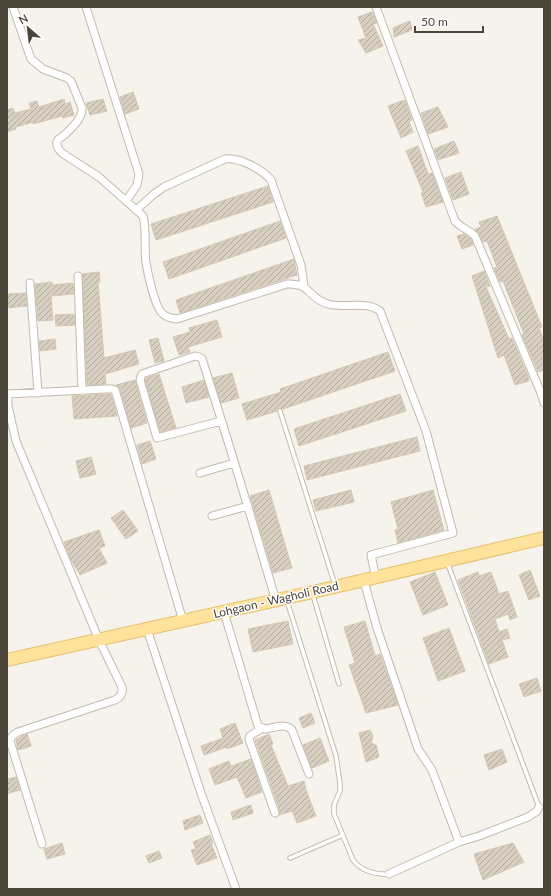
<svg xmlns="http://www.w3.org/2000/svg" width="551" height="896" font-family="Lato,sans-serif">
<defs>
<pattern id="building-hatch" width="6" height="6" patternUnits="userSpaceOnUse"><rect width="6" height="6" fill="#d8cfc1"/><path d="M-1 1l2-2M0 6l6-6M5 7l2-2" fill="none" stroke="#b1aa9e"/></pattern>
</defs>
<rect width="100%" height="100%" fill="#f6f3ec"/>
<!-- building -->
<path fill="url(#building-hatch)" stroke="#d3c7b4" d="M 372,12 L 377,23 L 373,24 L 383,46 L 366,53 L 358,40 L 366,38 L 358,17 Z
M 410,21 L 412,30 L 394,37 L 393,28 Z
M 133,92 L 139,109 L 125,114 L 120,97 Z
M 64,99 L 65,104 L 70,102 L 74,115 L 63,118 L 62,116 L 33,124 L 33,122 L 16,127 L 16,129 L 7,132 L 7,110 L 13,108 L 15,113 L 31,109 L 29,103 L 37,101 L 39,107 Z
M 103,99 L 107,111 L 90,115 L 86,103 Z
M 405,100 L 412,120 L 409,121 L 413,132 L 401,138 L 388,106 Z
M 438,107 L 448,127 L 428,134 L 421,113 Z
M 454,141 L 459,153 L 438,160 L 434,149 Z
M 418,146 L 428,174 L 432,173 L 443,202 L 426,207 L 421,193 L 423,192 L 406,151 Z
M 461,172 L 469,194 L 453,200 L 445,178 Z
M 268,186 L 273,202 L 156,240 L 151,224 Z
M 497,216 L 542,327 L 539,328 L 544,341 L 544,370 L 538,372 L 522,335 L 524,334 L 503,281 L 500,282 L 494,268 L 497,267 L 487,241 L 483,242 L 479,234 L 475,229 L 481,227 L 479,222 Z
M 280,221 L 286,238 L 169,279 L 163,262 Z
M 464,234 L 471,239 L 473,245 L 462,249 L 457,236 Z
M 294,259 L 297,275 L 180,313 L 176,300 Z
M 484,271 L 490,286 L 486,287 L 509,339 L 512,338 L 528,376 L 529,381 L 515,385 L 504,355 L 498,358 L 472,276 Z
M 99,272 L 100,282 L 98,282 L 104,358 L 135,350 L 139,364 L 105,374 L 106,384 L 87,385 L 82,274 Z
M 52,282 L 52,285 L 73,283 L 74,294 L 51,296 L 53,320 L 38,321 L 35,284 Z
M 26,293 L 27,306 L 7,308 L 7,294 Z
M 74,314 L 75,325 L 56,326 L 55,315 Z
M 217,320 L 222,337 L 188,347 L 190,352 L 179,355 L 173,337 L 190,332 L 189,328 Z
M 158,338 L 164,361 L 155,363 L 149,340 Z
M 55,339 L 56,349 L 40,351 L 39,341 Z
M 388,352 L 395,371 L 283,409 L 279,408 L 277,411 L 247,420 L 242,404 L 281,392 L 280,389 Z
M 232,373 L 239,398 L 221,403 L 213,378 Z
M 159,374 L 176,428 L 160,432 L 145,380 L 146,378 Z
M 135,380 L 147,423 L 131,428 L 120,389 L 116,385 Z
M 204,380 L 209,397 L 186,403 L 182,387 Z
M 111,394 L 117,416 L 74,419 L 72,396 Z
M 400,394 L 406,411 L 299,446 L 294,429 Z
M 417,437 L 420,451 L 307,480 L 304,466 Z
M 150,441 L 156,459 L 142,464 L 137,445 Z
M 91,457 L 96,474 L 80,478 L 76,461 Z
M 269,490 L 292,568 L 273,573 L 250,496 Z
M 351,490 L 354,502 L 316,511 L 313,500 Z
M 433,490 L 444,530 L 398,543 L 395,530 L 398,529 L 391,502 Z
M 123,510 L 138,531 L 126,539 L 111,518 Z
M 99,530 L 105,546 L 99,548 L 107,563 L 80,575 L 70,558 L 64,542 Z
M 530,570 L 540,596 L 529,600 L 519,575 Z
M 435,572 L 448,605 L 423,615 L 410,582 Z
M 478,572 L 479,576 L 491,572 L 499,594 L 508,591 L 517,617 L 510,620 L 508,614 L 495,619 L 499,632 L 507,629 L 510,638 L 502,640 L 508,657 L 489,664 L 458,580 Z
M 288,621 L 293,644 L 253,652 L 248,629 Z
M 365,621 L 375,656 L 380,654 L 398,705 L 366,713 L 349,665 L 355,663 L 344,627 Z
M 449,628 L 465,671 L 438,681 L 423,638 Z
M 537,678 L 541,691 L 524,697 L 519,684 Z
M 311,713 L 315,723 L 303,728 L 299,718 Z
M 235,723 L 243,743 L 227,749 L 227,747 L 204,755 L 201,746 L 223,738 L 220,729 Z
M 370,730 L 373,736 L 371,743 L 376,745 L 379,756 L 377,758 L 366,762 L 359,733 Z
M 27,734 L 31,746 L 18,750 L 16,740 L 20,737 Z
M 269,734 L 273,744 L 271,745 L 288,786 L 304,781 L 306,790 L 316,816 L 297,823 L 292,811 L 279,815 L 280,811 L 255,740 Z
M 320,738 L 329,761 L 312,768 L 303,745 Z
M 502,749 L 507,762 L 489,770 L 484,755 Z
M 251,759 L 262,792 L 246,798 L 237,777 L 215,785 L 209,769 L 229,761 L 231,766 Z
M 16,777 L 20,790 L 7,794 L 7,779 Z
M 251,805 L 253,813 L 233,820 L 231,812 Z
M 200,815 L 203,823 L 185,830 L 183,821 Z
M 210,835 L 213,843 L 211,844 L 217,858 L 197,865 L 191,850 L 196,849 L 193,842 Z
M 62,843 L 65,854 L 47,859 L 44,849 Z
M 513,843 L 524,862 L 483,880 L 474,854 Z
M 159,851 L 162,858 L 149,863 L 146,856 Z"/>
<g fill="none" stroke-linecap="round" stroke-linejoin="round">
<defs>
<path id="lane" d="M 280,411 L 335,585
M 447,562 L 539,807
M 313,595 L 339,684
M 287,601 L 336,756 L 340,783 L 340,791 L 334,805 L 334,814 L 353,860 C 361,871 376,875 389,874
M 290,858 L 343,835"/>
<path id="street" d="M 13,7 L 31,59 L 43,69 L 67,78 L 71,81 L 82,108 C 83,118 71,129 63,136 C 61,138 57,139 57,142 C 56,147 59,150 62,153 L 99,177 L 143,216 C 147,232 144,248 146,263 C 148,274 155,308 163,314 C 167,318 172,318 177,319 L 287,284 C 312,283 307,298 328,304 C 345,309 365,300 380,311 L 426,431 L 453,533 L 371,555 L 376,578
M 86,7 L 139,174 L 137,185 L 126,201
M 376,7 L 455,221 C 461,228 468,229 475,236 L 541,393 L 544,403
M 136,210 L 154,194 L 164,187 L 225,159 C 239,157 262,169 271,180 L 301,265 L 304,286
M 78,276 L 82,391
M 30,283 L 38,393
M 221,421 L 157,438 L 140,380 L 142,374 L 195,356 L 199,357 L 202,359 C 228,439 252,520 276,601
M 200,473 L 234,463
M 212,516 L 248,506
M 364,581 L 377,628 L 418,749 L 432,770 L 459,842 L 479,836 L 528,817 L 537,811 L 539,807
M 224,612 L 258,726 L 265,729 C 274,728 285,722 292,730 L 309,774
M 147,629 L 201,793 L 236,889
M 261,729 L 250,736 L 249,739 L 275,813
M 42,844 L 10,741 C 11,736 14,734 18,732 L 115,700 C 121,697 123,693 122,687 L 99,640 L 16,441 L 8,406 L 8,394 L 105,389 L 112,389 L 115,390 L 183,621
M 389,874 L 459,842"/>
<path id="primary" d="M 7,660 L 313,592 L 544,538"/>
</defs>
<!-- lane casing -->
<use href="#lane" stroke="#c2bbae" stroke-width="5.5"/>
<!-- street casing -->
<use href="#street" stroke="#c2bbae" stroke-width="9"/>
<!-- primary casing -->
<use href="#primary" stroke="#e6c16a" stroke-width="14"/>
<!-- lane -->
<use href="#lane" stroke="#fff" stroke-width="3.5"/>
<!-- street -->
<use href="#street" stroke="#fff" stroke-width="7"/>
<!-- primary -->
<use href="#primary" stroke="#ffe39c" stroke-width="12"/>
</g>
<g text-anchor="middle" stroke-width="3" stroke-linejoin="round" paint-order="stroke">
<!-- street labels -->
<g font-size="12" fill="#4b4439" stroke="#fff">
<text transform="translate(276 600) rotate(-13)" y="4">Lohgaon - Wagholi Road</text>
</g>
</g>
<!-- border -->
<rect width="551" height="896" fill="none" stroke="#4b4439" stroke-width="16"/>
<!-- north arrow -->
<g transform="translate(28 28) rotate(332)" stroke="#ffffff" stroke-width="3" paint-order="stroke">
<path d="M0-3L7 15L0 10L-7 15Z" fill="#4b4439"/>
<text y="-6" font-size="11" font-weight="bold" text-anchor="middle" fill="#4b4439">N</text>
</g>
<!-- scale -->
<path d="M415 26v6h68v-6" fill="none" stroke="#4b4439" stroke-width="2"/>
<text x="421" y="26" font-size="12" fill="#4b4439" stroke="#ffffff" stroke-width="3" paint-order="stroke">50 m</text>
</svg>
